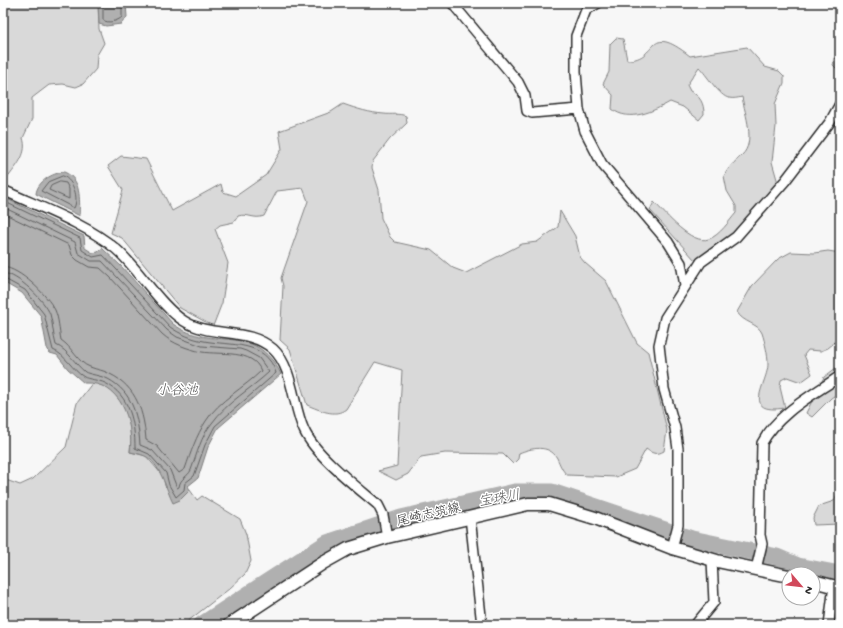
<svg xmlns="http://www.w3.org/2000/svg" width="843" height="628" font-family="'Gochi Hand','Klee One',sans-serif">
<rect width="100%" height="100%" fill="#f7f7f7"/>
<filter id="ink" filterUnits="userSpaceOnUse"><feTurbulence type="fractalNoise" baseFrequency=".025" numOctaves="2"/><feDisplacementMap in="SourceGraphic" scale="8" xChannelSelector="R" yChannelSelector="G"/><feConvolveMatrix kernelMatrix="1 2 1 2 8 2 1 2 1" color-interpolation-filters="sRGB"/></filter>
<g filter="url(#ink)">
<!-- green -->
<path fill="#d9d9d9" stroke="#828282" d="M 3,3 L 98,3 L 99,29 L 104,43 L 97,55 L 96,69 L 83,84 L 76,87 L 63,84 L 49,85 L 32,98 L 32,119 L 23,138 C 28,153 18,164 9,176 L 3,173 Z
M 616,38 L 623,39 L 627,60 C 660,60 645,21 690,56 L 747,47 L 765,67 L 779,71 L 784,76 L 784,83 L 775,104 L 776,126 L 772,162 L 778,183 L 736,233 L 695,260 L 650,210 L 654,202 C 666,214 691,245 709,239 C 720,235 729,221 736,213 L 736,206 L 727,191 L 724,176 C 730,165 733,164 742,155 C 756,142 745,114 742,97 C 738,98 733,99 729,98 C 720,97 706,74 699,67 L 687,85 L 690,91 C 700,96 704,103 704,114 L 699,120 L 683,107 L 670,102 C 654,111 629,123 612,109 L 613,95 L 603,84 L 609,72 L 610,44 Z
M 834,58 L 840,60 L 840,72 L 833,65 Z
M 343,104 C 357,109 370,113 384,114 C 392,115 399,113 406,116 L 407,123 L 390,139 L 373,161 L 372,168 L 379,190 L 381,218 L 390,237 L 395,242 L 431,250 L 453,268 L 466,273 L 522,244 L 537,242 L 558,227 L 560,211 L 575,236 L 580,257 L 585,263 L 606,281 L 637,343 L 648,352 L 667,430 L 664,451 C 657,455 653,454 646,449 L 635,469 L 616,477 L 567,475 C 561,469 560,464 557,458 C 549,444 531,448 519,453 L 518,459 L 513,464 L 503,454 L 445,453 L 421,457 L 408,474 L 396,480 L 378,471 L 397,466 L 402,370 L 375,362 L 346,409 C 335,418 320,410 307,405 L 290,349 L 280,340 L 283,286 L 281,278 L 308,201 L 303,188 L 277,191 L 264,216 C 254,220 248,213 238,216 L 234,222 L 220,225 L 215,229 L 228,263 L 222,303 L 213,326 L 180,308 L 122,238 L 111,233 L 123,190 L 108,166 L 121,156 L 146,159 L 172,211 L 221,184 L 223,192 L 236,196 L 266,175 L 282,149 L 279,131 L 331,112 Z
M 828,251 L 840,253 L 840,332 L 833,344 L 828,348 L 821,351 L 808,350 L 804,355 L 812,374 L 801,382 L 787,377 L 781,380 L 780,387 L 785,408 C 740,415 768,383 768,364 C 768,355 765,342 762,333 C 758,323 743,323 737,312 L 752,286 L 778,259 L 791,252 L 814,253 Z
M 840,365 L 840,392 L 831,398 L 812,417 L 806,413 L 824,377 Z
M 93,382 C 100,385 109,388 115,394 C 129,409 132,432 130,452 L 146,456 L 163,476 L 165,486 L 180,500 L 190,490 L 197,500 L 202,496 L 240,519 L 246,534 L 251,561 L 245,574 L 229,589 L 183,625 L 3,625 L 3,479 L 20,485 L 33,479 L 66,447 L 77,403 Z
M 840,488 L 840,524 L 814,525 L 813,518 L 819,506 L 834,501 Z"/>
<!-- water -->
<path fill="#b0b0b0" stroke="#7b7b7b" d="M 98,3 L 126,3 L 127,17 L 121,24 L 106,26 L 99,24 Z
M 64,172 C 82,179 79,199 80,216 L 36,194 C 37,182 52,173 64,172 Z
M 3,197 L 84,236 L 85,248 L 93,253 L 98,252 L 102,248 L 121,266 L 173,324 C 214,353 253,320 281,374 L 218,428 L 208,447 L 198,478 L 188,486 L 190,490 L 180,500 L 173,503 C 166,489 160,463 145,456 C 141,454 135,453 130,452 C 134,422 121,381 84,383 L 68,369 L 57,355 L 50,353 L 47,348 L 41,316 L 22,293 L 3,282 Z"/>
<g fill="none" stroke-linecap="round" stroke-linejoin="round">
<!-- shore -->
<path stroke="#606060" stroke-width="1" d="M 103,3 L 103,20 C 108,24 118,21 122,17 L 122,3
M 63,176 C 74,181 79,198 74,208 L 41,191 L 48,182 Z
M 60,182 L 66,183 L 69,189 L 69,199 L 49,190 L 51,186 Z
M 3,201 L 80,238 L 82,250 L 93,257 L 103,255 L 170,327 C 180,334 192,339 204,341 C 230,346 266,340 276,373 L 215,426 L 205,445 L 194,476 L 185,483 L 184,490 L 176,497 L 169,485 L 166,473 L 149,454 L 135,448 C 135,423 130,395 105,383 C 99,380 87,379 84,377 C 72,370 66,355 53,350 L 44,314 L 25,290 L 3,278
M 3,207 L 75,242 L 78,253 L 91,261 L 102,261 L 167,330 L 177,337 L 202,346 L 240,349 L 246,351 L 259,358 L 269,372 C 251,389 227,402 212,423 C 201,436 197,454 191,470 C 188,477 180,478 179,487 L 177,488 L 170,470 L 152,450 L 140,445 C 138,418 134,393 108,379 C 102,376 88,374 85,372 C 75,364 68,350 56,345 C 53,335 53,324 50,314 C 45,301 18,274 3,273
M 3,213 L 69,245 L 72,255 L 77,260 L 89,267 L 100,268 L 110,277 L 162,334 C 173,344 188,349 202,352 C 220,355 253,349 261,371 C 244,388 219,400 206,421 C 196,436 191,452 185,469 L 179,473 L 157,446 L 146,440 C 144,413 137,387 110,374 C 104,370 97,370 90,367 C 78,363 72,347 61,340 C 59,330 59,319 55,310 C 47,295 20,268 3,267"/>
<!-- river -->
<path stroke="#b0b0b0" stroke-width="17" d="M 201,625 L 327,543 L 401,518 L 515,492 L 552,492 L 692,539 L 777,557 L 798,566 L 840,574"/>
<defs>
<path id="minor" d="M 452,3 L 518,82 L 525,96 L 527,111 L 532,113 L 579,109
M 598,3 L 586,10 L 576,36 L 576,72 L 579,109 L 585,131 L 602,164 L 668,242 L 681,263 L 685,286
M 3,190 C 39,207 85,223 116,249 C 138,268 160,306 184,321 C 211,338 248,327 273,349 C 293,367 293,407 304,430 C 315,455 357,487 378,505 L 383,515 L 387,537
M 470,517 L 482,625
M 672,548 L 678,525 L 678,449 L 675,428 L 664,389 L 659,345 L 665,318 L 701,262 L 736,237 L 785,181 L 830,122 L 840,104
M 756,569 L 762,544 L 760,535 L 762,443 C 778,413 813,395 840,376
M 695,625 L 714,602 L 712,560
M 829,625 L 834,585"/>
<path id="major" d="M 813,581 L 840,588
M 229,625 L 323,563 L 348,549 L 387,537 L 528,504 L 549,504 L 595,518 L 672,548 L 717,561 L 789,576"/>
</defs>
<!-- minor casing -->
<use href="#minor" stroke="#2b2b2b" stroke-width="12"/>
<!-- major casing -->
<use href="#major" stroke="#2b2b2b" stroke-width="15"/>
<!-- minor -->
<use href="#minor" stroke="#fff" stroke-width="9"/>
<!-- major -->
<use href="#major" stroke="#fff" stroke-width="12"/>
</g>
</g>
<g text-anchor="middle" stroke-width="3" stroke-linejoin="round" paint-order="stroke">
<!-- street labels -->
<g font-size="13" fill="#2b2b2b" stroke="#fff">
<text transform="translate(428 513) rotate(-13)" y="5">尾崎志筑線</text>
</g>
<!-- water labels -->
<g font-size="14" font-style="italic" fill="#5a5a5a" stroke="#fff">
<text x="177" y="394">小谷池</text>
<text transform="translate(499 497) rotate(-10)" y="5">宝珠川</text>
</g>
</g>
<!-- margin -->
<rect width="843" height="628" fill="none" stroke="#fff" stroke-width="16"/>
<rect x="8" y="8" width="827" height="612" fill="none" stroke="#2b2b2b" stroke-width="1.5" filter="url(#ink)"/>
<!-- north arrow -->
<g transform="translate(801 586) rotate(118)"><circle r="19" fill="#ffffff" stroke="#aaaaaa"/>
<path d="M0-3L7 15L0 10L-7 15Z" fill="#d1495b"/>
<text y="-6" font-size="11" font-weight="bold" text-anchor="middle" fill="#2b2b2b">N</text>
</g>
</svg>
